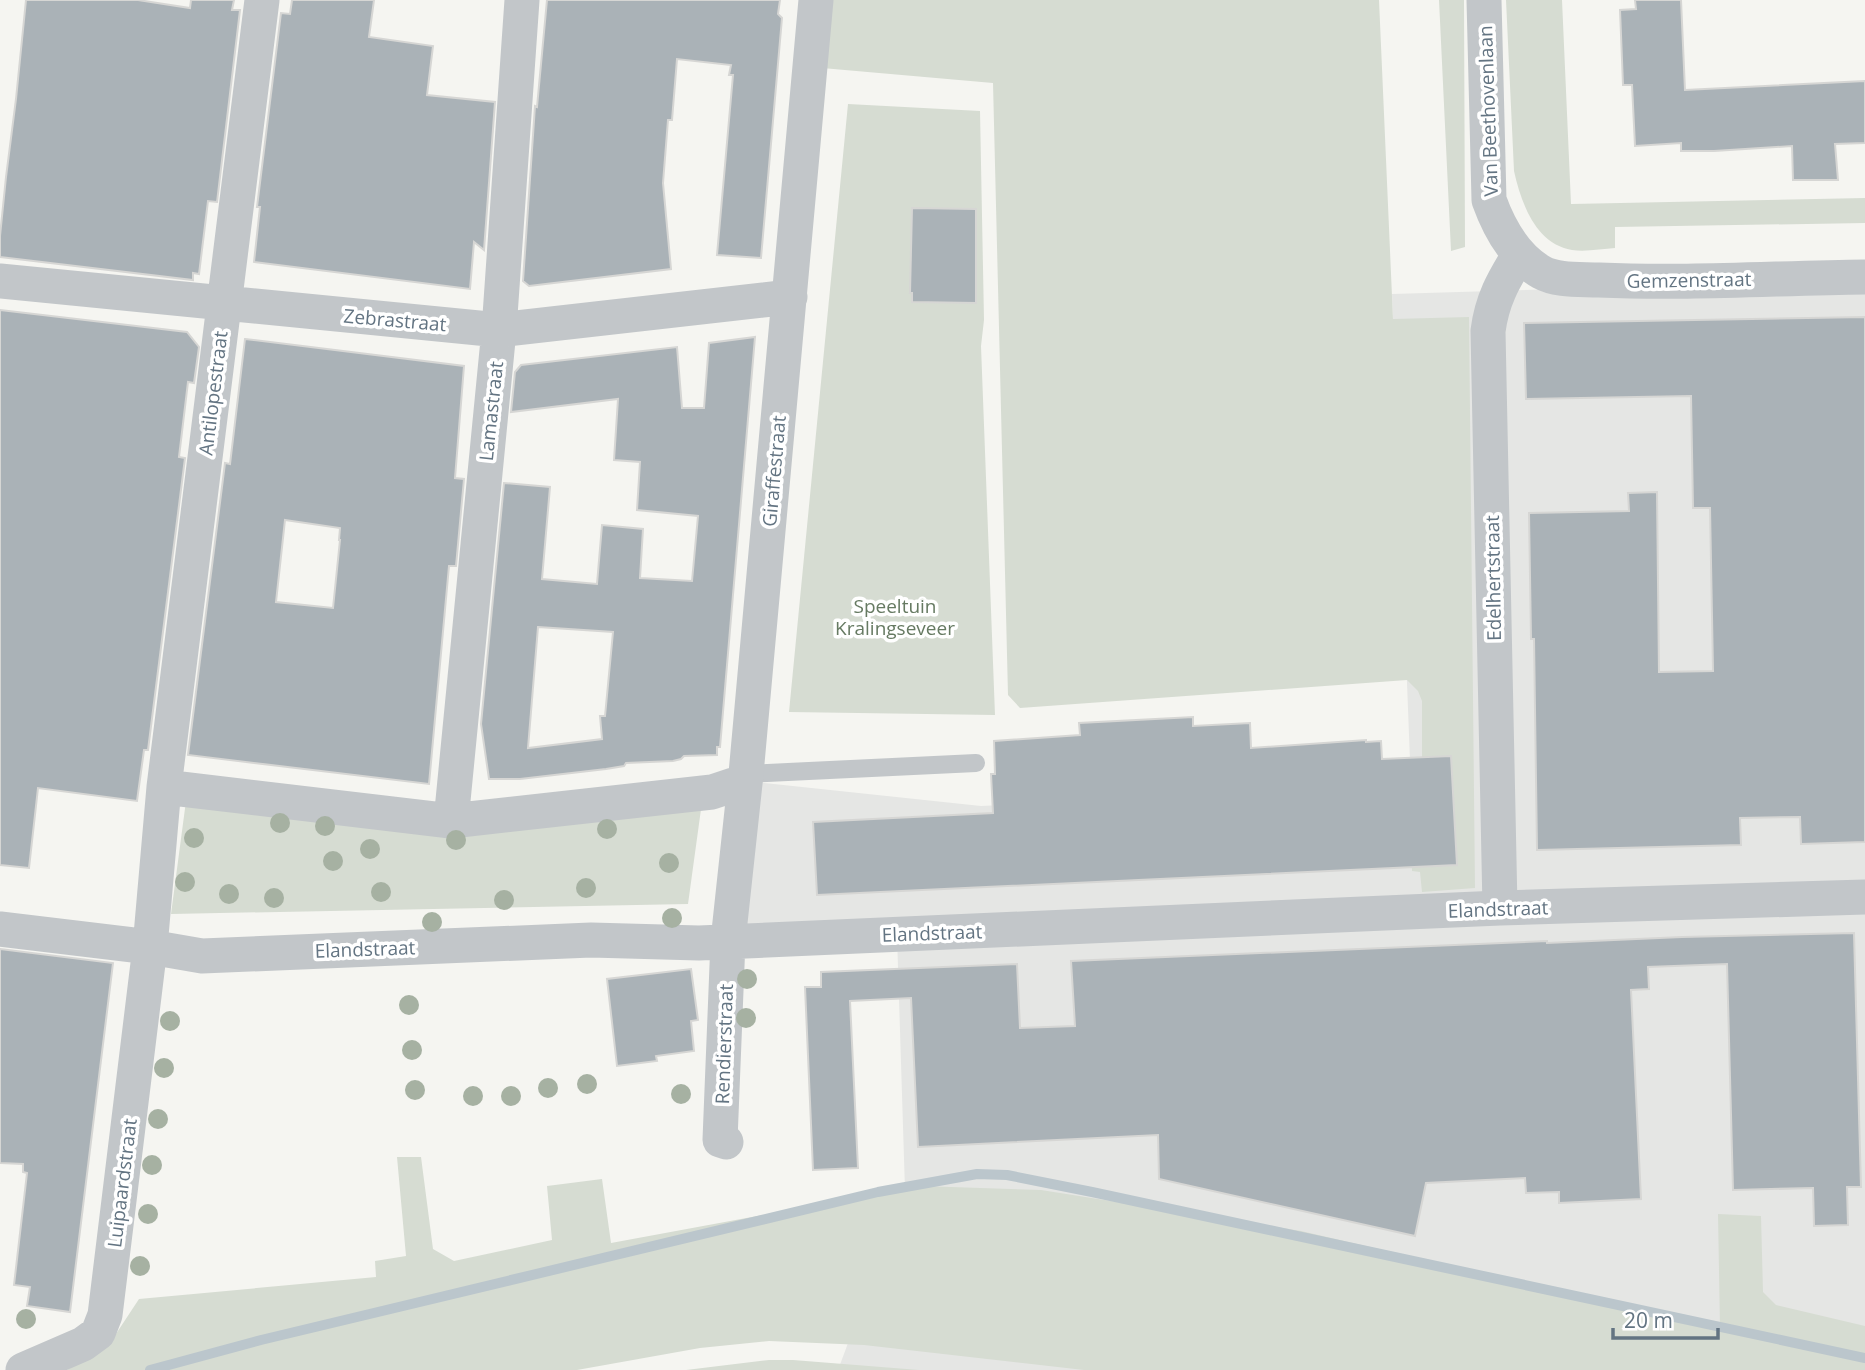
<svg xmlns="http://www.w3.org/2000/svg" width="1865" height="1370" font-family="'Open Sans',sans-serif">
<rect width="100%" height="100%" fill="#f5f5f1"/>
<!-- built -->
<path fill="#e5e6e4" d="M 1865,280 L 1865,1370 L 838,1370 L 905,1190 L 897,935 L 728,941 L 745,781 L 981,806 L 1411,786 L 1392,294 Z"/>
<!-- green -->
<path fill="#d6dcd2" d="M 828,0 L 1379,0 L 1393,319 L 1469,317 L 1475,888 L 1422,892 L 1420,872 L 1412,871 L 1410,795 L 1422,793 L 1422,701 L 1418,691 L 1407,680 L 1020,708 L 1008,695 L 993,83 L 822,68 Z
M 1439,0 L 1464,0 L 1465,247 L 1451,251 Z
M 1506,0 L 1562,0 L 1571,204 L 1865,198 L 1865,223 L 1615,227 L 1615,248 C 1602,249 1585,252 1572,250 C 1535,244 1521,202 1514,171 Z
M 848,104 L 980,111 L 984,320 L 981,346 L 995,715 L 789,712 Z
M 186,801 L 448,830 L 702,802 L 688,904 L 171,914 Z
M 397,1157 L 421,1157 L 433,1249 L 454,1261 L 552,1240 L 547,1186 L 602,1179 L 611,1243 L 921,1186 L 1041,1190 L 1301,1231 L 1720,1328 L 1718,1214 L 1761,1216 L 1763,1292 L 1776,1305 L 1865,1326 L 1865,1370 L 1084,1370 L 864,1345 L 769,1341 L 700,1348 L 577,1370 L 67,1370 L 108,1346 L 139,1299 L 376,1277 L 375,1261 L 406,1256 Z
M 769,1360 L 793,1360 L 919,1370 L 686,1370 Z"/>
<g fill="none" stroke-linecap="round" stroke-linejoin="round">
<!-- stream -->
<path stroke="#bbc6cc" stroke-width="10" d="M 150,1370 L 261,1340 L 878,1192 L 977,1174 L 1007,1175 L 1092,1192 L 1865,1358"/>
</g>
<!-- building -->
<path fill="#aab2b7" stroke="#d6d6d4" stroke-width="2" fill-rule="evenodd" d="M 26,0 L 138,0 L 190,8 L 191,0 L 234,0 L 232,10 L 240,10 L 217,202 L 208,201 L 199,274 L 193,273 L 193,280 L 0,257 L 0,236 L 6,177 L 16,99 Z
M 292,0 L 374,0 L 369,37 L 433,46 L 427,95 L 495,102 L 484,250 L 474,242 L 470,289 L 254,262 L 260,207 L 257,207 L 281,13 L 290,14 Z
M 547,0 L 780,0 L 778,14 L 782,18 L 761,258 L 717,255 L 733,75 L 729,75 L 731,65 L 677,59 L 672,120 L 668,120 L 663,183 L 671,269 L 529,286 L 523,281 L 535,106 L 537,107 Z
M 1635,0 L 1681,0 L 1685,90 L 1865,81 L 1865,143 L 1835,144 L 1838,180 L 1793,180 L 1792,146 L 1714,151 L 1681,151 L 1681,143 L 1635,146 L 1632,85 L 1623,85 L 1620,10 L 1636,9 Z
M 912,208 L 976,209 L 976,303 L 912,302 L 912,293 L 910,293 Z
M 0,310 L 187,332 L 199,347 L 194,383 L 188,382 L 179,457 L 185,458 L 148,750 L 144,750 L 137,801 L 38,788 L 29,868 L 0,865 Z
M 1865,317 L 1865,842 L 1801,844 L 1800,817 L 1740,818 L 1741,845 L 1537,850 L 1534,639 L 1531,639 L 1529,513 L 1629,511 L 1628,493 L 1657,492 L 1659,672 L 1713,671 L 1710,508 L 1693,508 L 1691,396 L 1526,399 L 1524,323 Z
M 755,337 L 720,747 L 717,747 L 717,755 L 684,756 L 681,759 L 673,761 L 626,763 L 624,766 L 606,769 L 520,779 L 489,779 L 481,724 L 504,483 L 550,487 L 542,579 L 597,584 L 602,525 L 643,529 L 640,578 L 692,581 L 698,516 L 637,510 L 640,462 L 614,460 L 618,399 L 511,412 L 515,372 L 521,365 L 677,347 L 682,408 L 704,408 L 709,343 ZM 538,627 L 613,632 L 605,716 L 600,716 L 602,739 L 528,748 Z
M 245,339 L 464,366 L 455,478 L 464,479 L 456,566 L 449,566 L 429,784 L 188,755 L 225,463 L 230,464 ZM 285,520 L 340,528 L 339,540 L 340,540 L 333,608 L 276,602 Z
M 1193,717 L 1193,726 L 1250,723 L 1251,748 L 1366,740 L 1366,742 L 1381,741 L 1382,759 L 1451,756 L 1457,865 L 817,895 L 813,822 L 993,813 L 991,774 L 995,774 L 994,741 L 1080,735 L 1079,723 Z
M 1854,933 L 1861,1187 L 1847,1187 L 1848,1225 L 1814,1226 L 1813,1188 L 1733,1190 L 1727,964 L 1648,967 L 1649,989 L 1631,990 L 1641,1199 L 1559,1203 L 1559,1192 L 1526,1193 L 1525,1178 L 1426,1183 L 1415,1236 L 1159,1179 L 1158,1135 L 918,1147 L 911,998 L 850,1001 L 858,1168 L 813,1170 L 805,987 L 821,987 L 821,972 L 1017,964 L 1020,1028 L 1075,1026 L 1071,961 L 1547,941 L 1547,943 L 1682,937 Z
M 0,949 L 113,963 L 70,1312 L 27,1306 L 30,1287 L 14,1285 L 27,1173 L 23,1172 L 23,1164 L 0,1163 Z
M 691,969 L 698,1020 L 691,1021 L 694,1051 L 656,1056 L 657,1061 L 617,1066 L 607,979 Z"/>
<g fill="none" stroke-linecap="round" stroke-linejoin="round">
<!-- lane -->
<path stroke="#c2c6c9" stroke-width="18" d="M 746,774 L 976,763"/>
<!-- street -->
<path stroke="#c2c6c9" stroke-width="35" d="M 1484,0 L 1489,200 C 1499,228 1514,256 1541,272 C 1557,281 1580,279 1599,280 C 1687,284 1776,278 1865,277
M 0,281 L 499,330 L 790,297
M 164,787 L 451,821 L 712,792 L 745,781
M 451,821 L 499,330 L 522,0
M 1500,908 L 1488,331 C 1492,300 1503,281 1519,255
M 0,929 L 150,947 L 202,956 L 591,940 L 699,943 L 1500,908 L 1865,897
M 726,1142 L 720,1140 L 728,941 L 746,774 L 816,0
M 23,1370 L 83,1344 L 98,1333 L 105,1315 L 150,947 L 164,787 L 262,0"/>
</g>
<!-- trees -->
<g fill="#a6b1a2">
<circle cx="280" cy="823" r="10"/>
<circle cx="325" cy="826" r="10"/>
<circle cx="607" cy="829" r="10"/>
<circle cx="194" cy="838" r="10"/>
<circle cx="456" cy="840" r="10"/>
<circle cx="370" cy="849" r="10"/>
<circle cx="333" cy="861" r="10"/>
<circle cx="669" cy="863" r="10"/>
<circle cx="185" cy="882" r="10"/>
<circle cx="586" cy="888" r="10"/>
<circle cx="381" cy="892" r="10"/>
<circle cx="229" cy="894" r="10"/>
<circle cx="274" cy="898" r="10"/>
<circle cx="504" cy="900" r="10"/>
<circle cx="672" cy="918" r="10"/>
<circle cx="432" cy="922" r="10"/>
<circle cx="747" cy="979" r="10"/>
<circle cx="409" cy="1005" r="10"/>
<circle cx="746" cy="1018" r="10"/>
<circle cx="170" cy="1021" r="10"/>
<circle cx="412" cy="1050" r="10"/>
<circle cx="164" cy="1068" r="10"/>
<circle cx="587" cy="1084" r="10"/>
<circle cx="548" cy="1088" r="10"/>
<circle cx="415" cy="1090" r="10"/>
<circle cx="681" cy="1094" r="10"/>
<circle cx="473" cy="1096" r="10"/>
<circle cx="511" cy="1096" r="10"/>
<circle cx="158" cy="1119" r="10"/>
<circle cx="152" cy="1165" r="10"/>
<circle cx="148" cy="1214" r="10"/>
<circle cx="140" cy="1266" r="10"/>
<circle cx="26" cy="1319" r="10"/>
</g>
<g text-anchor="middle" stroke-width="7" stroke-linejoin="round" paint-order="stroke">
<!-- street labels -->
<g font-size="19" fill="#637482" stroke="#fff">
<text transform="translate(1488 111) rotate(-92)" y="7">Van Beethovenlaan</text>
<text transform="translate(1689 280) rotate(-1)" y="7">Gemzenstraat</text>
<text transform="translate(395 320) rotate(5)" y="7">Zebrastraat</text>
<text transform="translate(213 393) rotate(-83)" y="7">Antilopestraat</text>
<text transform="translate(491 411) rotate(-84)" y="7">Lamastraat</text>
<text transform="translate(774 471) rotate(-85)" y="7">Giraffestraat</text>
<text transform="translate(1493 578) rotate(-91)" y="7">Edelhertstraat</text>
<text transform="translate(1498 909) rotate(-2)" y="7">Elandstraat</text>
<text transform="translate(932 933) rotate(-2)" y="7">Elandstraat</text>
<text transform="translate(365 949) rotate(-2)" y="7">Elandstraat</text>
<text transform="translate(724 1044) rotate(-88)" y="7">Rendierstraat</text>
<text transform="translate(122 1183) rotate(-83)" y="7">Luipaardstraat</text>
</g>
<!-- park labels -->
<g font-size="19" fill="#667a62" stroke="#fff">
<text x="895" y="613">Speeltuin<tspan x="895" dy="22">Kralingseveer</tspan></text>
</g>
</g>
<!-- scale -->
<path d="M1613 1328v10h105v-10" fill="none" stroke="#637482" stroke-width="3.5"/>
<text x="1624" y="1328" font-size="21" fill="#637482" stroke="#ffffff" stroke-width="5" paint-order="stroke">20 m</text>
</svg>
